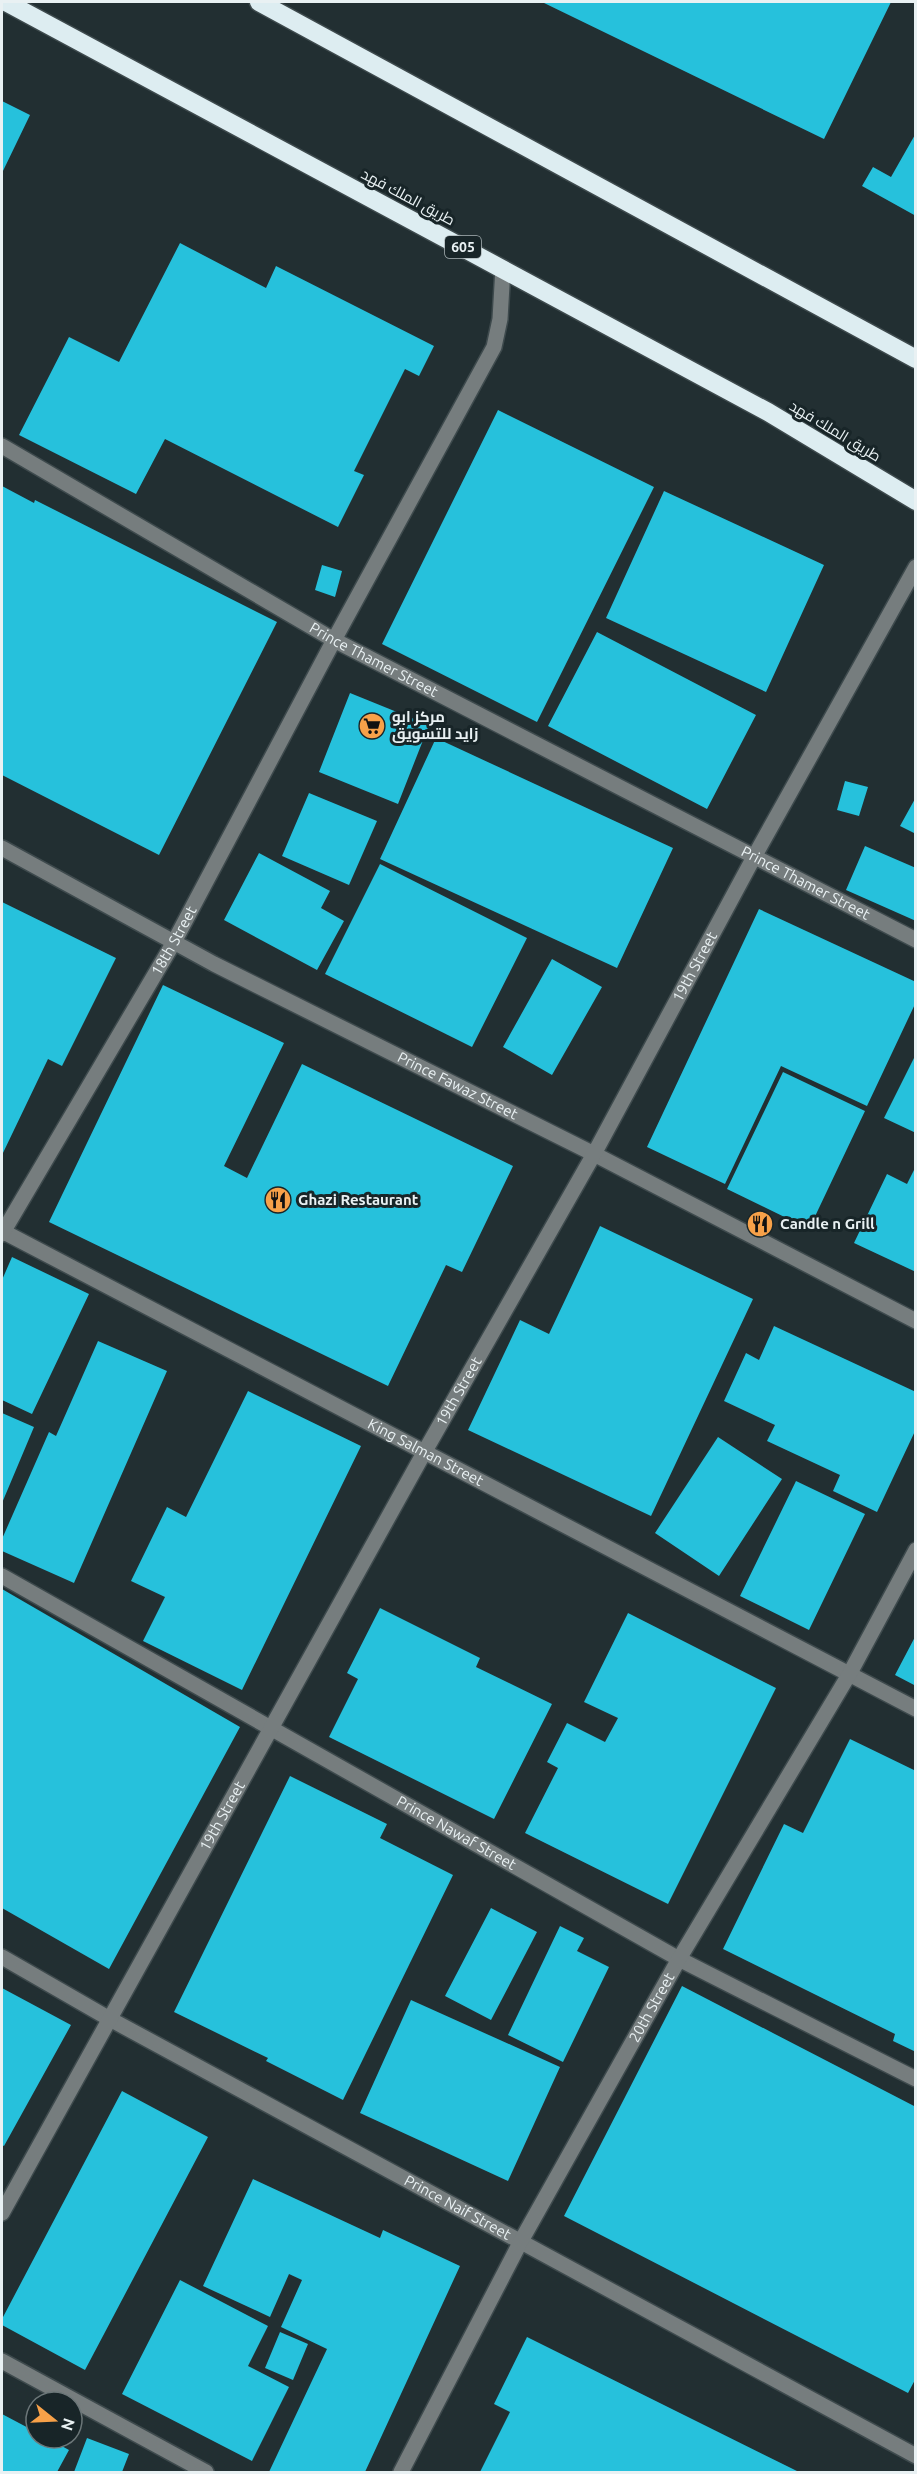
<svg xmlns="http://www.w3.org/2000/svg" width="917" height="2474" font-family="Ubuntu,Cairo,sans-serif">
<rect width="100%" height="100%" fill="#222f32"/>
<!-- building -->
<path fill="#26c1dc" d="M 542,2 L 891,2 L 824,139 Z
M 2,101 L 30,115 L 2,173 Z
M 916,133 L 916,216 L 862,186 L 873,167 L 891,177 Z
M 180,243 L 266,288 L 276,266 L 434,346 L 419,376 L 405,369 L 354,471 L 364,475 L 338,527 L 165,439 L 136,494 L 19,435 L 69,337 L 119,362 Z
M 498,410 L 654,487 L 537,722 L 382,644 Z
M 2,486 L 34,503 L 35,500 L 277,622 L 159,855 L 2,775 Z
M 664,491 L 824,565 L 766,692 L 606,618 Z
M 322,565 L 342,571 L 335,597 L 315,590 Z
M 597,632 L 756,715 L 707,809 L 548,726 Z
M 350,693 L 429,725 L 398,804 L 319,772 Z
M 436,738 L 673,848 L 617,968 L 380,859 Z
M 845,781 L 868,787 L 859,816 L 837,810 Z
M 309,793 L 377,821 L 349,885 L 282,856 Z
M 916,797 L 916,834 L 900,826 Z
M 865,846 L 916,868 L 916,921 L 846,890 Z
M 259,853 L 330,891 L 321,908 L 344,921 L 317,970 L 224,920 Z
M 380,864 L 527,938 L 472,1047 L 325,974 Z
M 2,902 L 116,958 L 62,1066 L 48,1059 L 2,1155 Z
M 759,909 L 916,982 L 916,1002 L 867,1106 L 781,1066 L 725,1184 L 647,1147 Z
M 552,959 L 602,987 L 552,1075 L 503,1047 Z
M 163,985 L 284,1043 L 224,1166 L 247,1178 L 302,1064 L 513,1166 L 462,1272 L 446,1265 L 388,1386 L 49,1222 Z
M 916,1054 L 916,1133 L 884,1118 Z
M 783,1072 L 865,1111 L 809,1229 L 727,1189 Z
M 916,1166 L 916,1272 L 854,1243 L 887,1174 L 907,1184 Z
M 600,1226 L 753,1299 L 651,1516 L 468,1430 L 520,1320 L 549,1334 Z
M 12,1257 L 89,1294 L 32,1414 L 2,1400 L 2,1280 Z
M 774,1326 L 916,1392 L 916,1429 L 877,1512 L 833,1491 L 840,1475 L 767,1441 L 775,1425 L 724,1401 L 746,1353 L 759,1360 Z
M 98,1341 L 167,1371 L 74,1583 L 2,1551 L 2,1539 L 49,1432 L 56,1436 Z
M 248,1391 L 361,1446 L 242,1690 L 143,1641 L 165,1597 L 131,1581 L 167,1507 L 186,1517 Z
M 2,1413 L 34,1427 L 2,1503 Z
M 718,1437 L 782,1479 L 719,1576 L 655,1533 Z
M 796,1481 L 865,1514 L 809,1630 L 740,1596 Z
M 2,1589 L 240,1727 L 109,1969 L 2,1908 Z
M 380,1608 L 480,1658 L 476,1667 L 552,1704 L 494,1819 L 329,1737 L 358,1679 L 347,1673 Z
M 628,1613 L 776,1688 L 668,1904 L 525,1833 L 558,1768 L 547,1762 L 567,1723 L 605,1742 L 618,1718 L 584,1702 Z
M 916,1635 L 916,1686 L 895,1675 Z
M 850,1739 L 916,1771 L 916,2052 L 893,2041 L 895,2034 L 723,1949 L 784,1824 L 803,1833 Z
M 290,1776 L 387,1824 L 380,1838 L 453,1875 L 343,2100 L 266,2061 L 268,2058 L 174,2012 Z
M 491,1908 L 537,1932 L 491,2020 L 445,1996 Z
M 560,1926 L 584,1938 L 577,1951 L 609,1967 L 563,2062 L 508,2035 Z
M 682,1986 L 916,2107 L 916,2378 L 908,2393 L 564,2216 Z
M 2,1988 L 71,2025 L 4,2146 L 2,2145 Z
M 411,2000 L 560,2067 L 508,2181 L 360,2113 Z
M 122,2091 L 208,2137 L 85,2370 L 2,2325 L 2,2319 Z
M 253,2179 L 380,2238 L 383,2230 L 460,2266 L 365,2472 L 269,2472 L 327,2349 L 281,2327 L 302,2280 L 289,2274 L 270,2317 L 203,2286 Z
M 180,2280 L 268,2326 L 248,2366 L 289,2387 L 252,2461 L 122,2394 Z
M 280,2332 L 308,2344 L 293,2380 L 265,2368 Z
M 527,2337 L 799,2472 L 480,2472 L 510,2412 L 494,2404 Z
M 2,2414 L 36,2432 L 36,2438 L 47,2438 L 69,2450 L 57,2472 L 2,2472 Z
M 87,2438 L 129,2454 L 122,2472 L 74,2472 Z"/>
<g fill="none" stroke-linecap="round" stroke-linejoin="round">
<defs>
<g id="minor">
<path id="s1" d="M 2,446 L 334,640 L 916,940"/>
<path id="s2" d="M 2,848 L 214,964 L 594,1154 L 916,1321"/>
<path id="s3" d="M 2,1231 L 916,1709"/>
<path id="s4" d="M 2,1234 L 174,942 L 334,640 L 494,347 L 500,319 L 503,268"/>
<path id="s5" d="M 2,1576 L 679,1959 L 916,2079"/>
<path id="s6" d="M 2,1957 L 108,2018 L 916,2456"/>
<path id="s7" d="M 2,2213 L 425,1451 L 594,1154 L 754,857 L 916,567"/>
<path d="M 2,2361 L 206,2472"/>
<path id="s8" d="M 401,2472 L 521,2241 L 679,1959 L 850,1673 L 916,1550"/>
</g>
<path id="highway" d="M 6,2 L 768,412 L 916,501
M 259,2 L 916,359"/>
</defs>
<!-- minor casing -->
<use href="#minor" stroke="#3e4a4d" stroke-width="18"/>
<!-- highway casing -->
<use href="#highway" stroke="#3e4a4d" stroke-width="21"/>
<!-- minor -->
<use href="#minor" stroke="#767d7e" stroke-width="15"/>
<!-- highway -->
<use href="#highway" stroke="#ddedf1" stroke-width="18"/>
</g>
<!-- icons -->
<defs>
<symbol id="supermarket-disc" viewBox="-11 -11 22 22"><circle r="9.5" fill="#f7a149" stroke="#182528"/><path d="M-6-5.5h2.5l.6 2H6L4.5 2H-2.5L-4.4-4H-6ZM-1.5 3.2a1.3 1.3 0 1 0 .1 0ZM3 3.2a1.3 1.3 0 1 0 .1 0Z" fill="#111"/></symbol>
<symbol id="restaurant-disc" viewBox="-11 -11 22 22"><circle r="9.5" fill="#f7a149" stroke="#182528"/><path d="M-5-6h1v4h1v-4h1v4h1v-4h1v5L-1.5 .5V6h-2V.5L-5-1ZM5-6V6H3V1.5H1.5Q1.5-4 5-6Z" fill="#111"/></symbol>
</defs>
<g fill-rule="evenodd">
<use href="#supermarket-disc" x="357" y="711" width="30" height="30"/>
<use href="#restaurant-disc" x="263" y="1185" width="30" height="30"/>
<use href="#restaurant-disc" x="745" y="1209" width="30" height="30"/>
</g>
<g text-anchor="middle" stroke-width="6" stroke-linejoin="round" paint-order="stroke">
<!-- shield labels -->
<rect fill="#182528" stroke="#aab4b6" stroke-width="1.5" x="445" y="236" width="36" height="22" rx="4.5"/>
<g font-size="14" font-weight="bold" fill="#e9f1f3">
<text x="463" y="252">605</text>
</g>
<!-- street labels -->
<g font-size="15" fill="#e9f1f3" stroke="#182528">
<text transform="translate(408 197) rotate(28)" y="5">طريق الملك فهد</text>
<text transform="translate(835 431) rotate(31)" y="5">طريق الملك فهد</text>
<text dy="5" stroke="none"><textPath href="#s1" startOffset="429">Prince Thamer Street</textPath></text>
<text dy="5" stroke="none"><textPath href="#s1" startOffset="915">Prince Thamer Street</textPath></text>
<text dy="5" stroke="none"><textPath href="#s4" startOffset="340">18th Street</textPath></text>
<text dy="5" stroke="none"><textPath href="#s7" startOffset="1426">19th Street</textPath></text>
<text dy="5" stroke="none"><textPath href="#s2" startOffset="514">Prince Fawaz Street</textPath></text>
<text dy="5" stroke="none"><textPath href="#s7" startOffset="940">19th Street</textPath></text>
<text dy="5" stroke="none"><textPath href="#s3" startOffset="478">King Salman Street</textPath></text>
<text dy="5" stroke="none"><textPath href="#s7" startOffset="454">19th Street</textPath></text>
<text dy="5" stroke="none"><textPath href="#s5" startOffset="522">Prince Nawaf Street</textPath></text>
<text dy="5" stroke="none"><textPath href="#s8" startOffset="528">20th Street</textPath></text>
<text dy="5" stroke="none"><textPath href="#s6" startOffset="520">Prince Naif Street</textPath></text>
</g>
<!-- poi labels -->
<g font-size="15" font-weight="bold" fill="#e9f1f3" stroke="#182528" text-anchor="start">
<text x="392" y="722">مركز ابو<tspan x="392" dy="17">زايد للتسويق</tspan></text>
<text x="298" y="1205">Ghazi Restaurant</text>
<text x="780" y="1229">Candle n Grill</text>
</g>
</g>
<!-- border -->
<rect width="917" height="2474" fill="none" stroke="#e9f1f3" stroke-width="6"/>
<!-- north arrow -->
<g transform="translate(54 2420) rotate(108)"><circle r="28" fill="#182528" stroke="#6c7779" stroke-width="1.5"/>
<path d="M0-4.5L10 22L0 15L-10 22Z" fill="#f7a149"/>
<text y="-9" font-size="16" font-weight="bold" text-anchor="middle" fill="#e9f1f3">N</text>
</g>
</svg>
